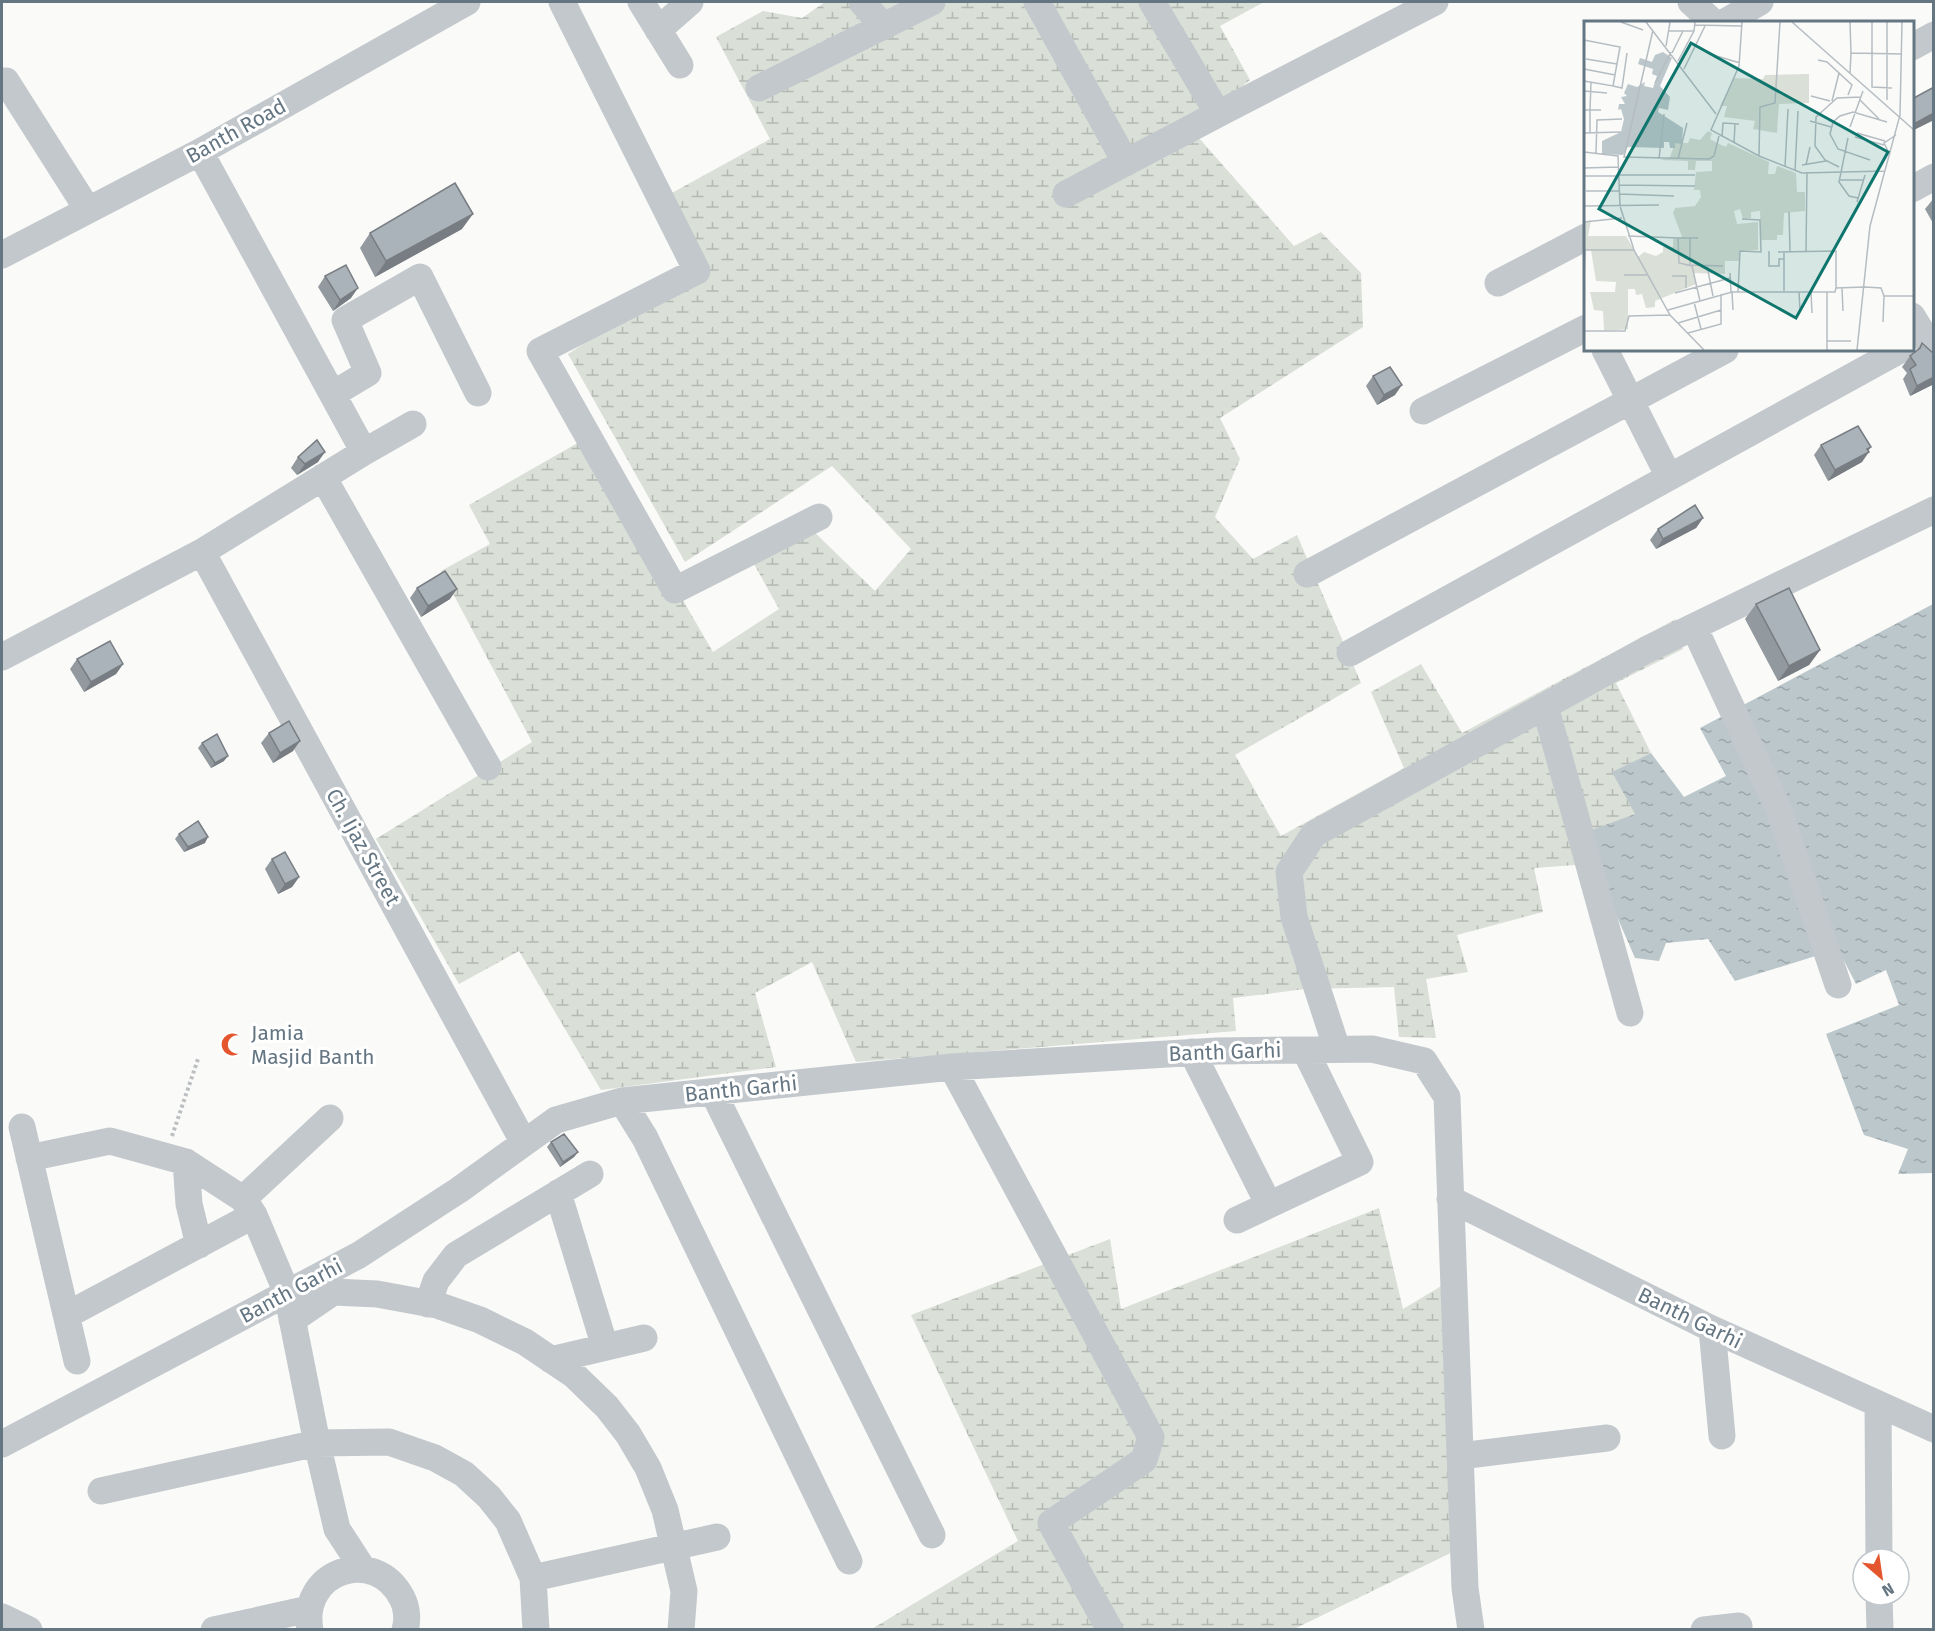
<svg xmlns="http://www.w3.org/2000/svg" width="1935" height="1631" font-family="'Fira Sans',sans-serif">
<defs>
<pattern id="wetland-marsh" width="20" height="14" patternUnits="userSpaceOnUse" patternTransform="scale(1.5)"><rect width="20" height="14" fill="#dadfd7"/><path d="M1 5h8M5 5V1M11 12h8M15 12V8" fill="none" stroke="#b4b9b4"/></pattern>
<pattern id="water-ripples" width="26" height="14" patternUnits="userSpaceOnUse" patternTransform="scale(1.5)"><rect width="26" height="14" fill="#bbc7cb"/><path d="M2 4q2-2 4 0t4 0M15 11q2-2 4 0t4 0" fill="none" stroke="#9ca6aa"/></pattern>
</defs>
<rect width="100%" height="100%" fill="#fafaf8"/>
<!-- wetland -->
<path fill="url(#wetland-marsh)" d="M 825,2 L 1264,2 L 1220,26 L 1250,80 L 1191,129 L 1294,246 L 1321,232 L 1361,273 L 1363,327 L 1220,418 L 1240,459 L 1215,517 L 1253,559 L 1297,535 L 1361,683 L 1235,755 L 1281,836 L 1404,768 L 1371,692 L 1421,664 L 1462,733 L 1676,619 L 1683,649 L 1616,683 L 1651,753 L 1613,772 L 1635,814 L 1589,864 L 1534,868 L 1543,912 L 1457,935 L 1468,972 L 1426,979 L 1436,1038 L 1399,1037 L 1394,987 L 1305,989 L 1233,998 L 1236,1031 L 856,1062 L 812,962 L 755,993 L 776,1067 L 601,1090 L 519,951 L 459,984 L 376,839 L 532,742 L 441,571 L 490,544 L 469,505 L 588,437 L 713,652 L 779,609 L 754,564 L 806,524 L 875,591 L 911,549 L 832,466 L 685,562 L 568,354 L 697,271 L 661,199 L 770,139 L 716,37 L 763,11 L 802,18 Z
M 1379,1208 L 1403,1309 L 1453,1279 L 1463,1547 L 1294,1629 L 870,1630 L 1018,1541 L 911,1315 L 1110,1239 L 1121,1309 Z"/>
<!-- water -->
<path fill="url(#water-ripples)" d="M 1933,604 L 1933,1173 L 1898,1174 L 1908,1149 L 1864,1135 L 1826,1034 L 1899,1005 L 1886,970 L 1856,984 L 1838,949 L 1735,981 L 1708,939 L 1666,943 L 1659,961 L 1635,958 L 1581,834 L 1635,814 L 1612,772 L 1651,753 L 1684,797 L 1726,776 L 1700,728 Z"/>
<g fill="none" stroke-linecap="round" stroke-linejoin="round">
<!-- path -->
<path stroke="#bbbfc2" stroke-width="4" stroke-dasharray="3 3" stroke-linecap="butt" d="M 172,1136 L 198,1059"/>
<!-- minor -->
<path stroke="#c3c8cc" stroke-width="27" d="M 562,2 L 697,271 L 540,351 L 675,590 L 819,517
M 641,2 L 680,65
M 862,2 L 883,26
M 1037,2 L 1126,163
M 1152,2 L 1218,114 L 1435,2
M 1691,2 L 1713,22
M 1725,22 L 1760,2
M 658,30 L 690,2
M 1912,47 L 1934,35
M 6,81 L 88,210
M 759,88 L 932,2
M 200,152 L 364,452
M 1912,189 L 1934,177
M 1066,194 L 1218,114
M 2,255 L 200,152 L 467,2
M 1498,283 L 1586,237
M 1912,316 L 1934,352
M 1605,350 L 1669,477
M 333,394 L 368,373 L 345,320 L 420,277 L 478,393
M 1423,411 L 1586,328
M 323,477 L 488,767
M 202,552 L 524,1143
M 1307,574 L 1725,350
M 1694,627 L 1779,810 L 1838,985
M 1350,653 L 1900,350
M 2,657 L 202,552 L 364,452 L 413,424
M 1545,706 L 1630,1013
M 1337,1049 L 1294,917 L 1289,872 L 1314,834 L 1646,650 L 1934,510
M 1192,1052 L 1269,1205
M 952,1067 L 1151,1437 L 1144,1460 L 1051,1523 L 1110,1630
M 713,1092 L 932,1535
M 622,1101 L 645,1138 L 849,1561
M 22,1127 L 77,1361
M 29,1158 L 110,1141 L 186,1162 L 243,1199 L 254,1215 L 287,1293 L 317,1443 L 337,1529 L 363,1569
M 186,1162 L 189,1204 L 199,1245
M 558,1193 L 605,1347
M 243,1199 L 330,1118
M 1450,1199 L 1712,1329 L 1934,1429
M 1237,1220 L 1360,1162 L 1305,1050
M 428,1304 L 436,1281 L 456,1255 L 590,1174
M 67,1315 L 254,1215
M 292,1320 L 333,1292 L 377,1294 L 437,1305 L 480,1320 L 525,1342 L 574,1375 L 607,1407 L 628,1434 L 648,1468 L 665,1510 L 684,1591 L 681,1630
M 1712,1329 L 1722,1436
M 551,1360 L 644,1338
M 1878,1404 L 1879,1559
M 2,1444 L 359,1255 L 459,1190 L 556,1120 L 622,1101 L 952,1067 L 1217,1051 L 1372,1049 L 1424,1061 L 1447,1097 L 1465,1588 L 1471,1630
M 1460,1456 L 1607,1438
M 101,1491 L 317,1443 L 389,1442 L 435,1458 L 464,1474 L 489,1497 L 508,1521 L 533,1578 L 536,1630
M 533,1578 L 717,1537
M 1879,1595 L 1880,1630
M 2,1617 L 29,1630
M 214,1630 L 309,1609
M 310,1630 C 299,1571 375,1545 402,1598 C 407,1607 408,1620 405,1630
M 1704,1630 L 1739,1626"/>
</g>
<!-- wall -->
<path fill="#929a9f" d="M 1934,198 L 1934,225 L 1925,209 Z
M 462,229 L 375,277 L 360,248 L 370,233 Z
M 325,276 L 351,298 L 333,311 L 318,287 Z
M 1922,343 L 1934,384 L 1910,396 L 1903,379 L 1907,373 L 1902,367 L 1910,356 L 1916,352 Z
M 1373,376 L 1395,395 L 1377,405 L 1366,386 Z
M 1821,445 L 1868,450 L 1862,462 L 1828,481 L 1814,455 Z
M 298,457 L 318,462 L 297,475 L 291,468 Z
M 1703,518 L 1696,528 L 1656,549 L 1650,540 L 1658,529 Z
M 417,588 L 450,599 L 421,617 L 410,598 Z
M 1756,604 L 1820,650 L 1809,665 L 1778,681 L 1745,619 Z
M 77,659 L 123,664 L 116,674 L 84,692 L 70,669 Z
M 269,733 L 293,751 L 273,763 L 261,743 Z
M 202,743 L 224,761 L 211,768 L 198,748 Z
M 179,834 L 205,843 L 184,852 L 175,839 Z
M 272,859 L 299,877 L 292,887 L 278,894 L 265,869 Z
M 551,1142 L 578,1152 L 574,1157 L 560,1167 L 547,1147 Z"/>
<!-- shaded-wall -->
<path fill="#777d82" d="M 1934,113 L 1934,120 L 1912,131 L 1912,125 Z
M 473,214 L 462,229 L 375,277 L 386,261 Z
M 358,288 L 351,298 L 333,311 L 340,300 Z
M 1934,377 L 1934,384 L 1910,396 L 1917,386 Z
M 1402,385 L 1395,395 L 1377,405 L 1384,395 Z
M 1871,447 L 1866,454 L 1869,452 L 1862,462 L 1828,481 L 1835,470 Z
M 325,452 L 318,462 L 297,475 L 305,464 Z
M 1703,518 L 1696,528 L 1656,549 L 1663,539 Z
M 457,589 L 450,599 L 421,617 L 428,606 Z
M 1820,650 L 1809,665 L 1778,681 L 1789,666 Z
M 123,664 L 116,674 L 84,692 L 91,682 Z
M 300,741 L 293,751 L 273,763 L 280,753 Z
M 228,756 L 224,761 L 211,768 L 215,763 Z
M 208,837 L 205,843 L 184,852 L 188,847 Z
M 299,877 L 292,887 L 278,894 L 285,884 Z
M 578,1152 L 574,1157 L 560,1167 L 563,1162 Z"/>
<!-- building -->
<path fill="#aab3b9" stroke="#777d82" stroke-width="1.5" d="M 1934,87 L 1934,113 L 1912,125 L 1912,99 Z
M 455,183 L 473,214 L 386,261 L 370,233 Z
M 346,265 L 358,288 L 340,300 L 325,276 Z
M 1922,343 L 1934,354 L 1934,377 L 1917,386 L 1910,369 L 1916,365 L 1910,356 L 1920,348 Z
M 1390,367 L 1402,385 L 1384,395 L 1373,376 Z
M 1858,426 L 1871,447 L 1867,449 L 1869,452 L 1835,470 L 1821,445 Z
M 317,440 L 325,452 L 305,464 L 298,457 Z
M 1695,505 L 1703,518 L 1663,539 L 1658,529 Z
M 445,571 L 457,589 L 428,606 L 417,588 Z
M 1789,588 L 1820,650 L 1789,666 L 1756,604 Z
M 110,641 L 123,664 L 91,682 L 77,659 Z
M 289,721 L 300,741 L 280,753 L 269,733 Z
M 217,734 L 228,756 L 215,763 L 202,743 Z
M 198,821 L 208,837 L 188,847 L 179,834 Z
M 285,852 L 299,877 L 285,884 L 272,859 Z
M 564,1134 L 578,1152 L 563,1162 L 551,1142 Z"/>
<!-- icons -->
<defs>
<symbol id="mosque-bare" viewBox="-9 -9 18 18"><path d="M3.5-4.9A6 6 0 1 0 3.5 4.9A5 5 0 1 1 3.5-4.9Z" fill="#e4572e" stroke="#fff" stroke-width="2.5" paint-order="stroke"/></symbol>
</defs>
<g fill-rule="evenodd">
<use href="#mosque-bare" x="216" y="1028" width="33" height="33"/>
</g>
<g text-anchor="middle" stroke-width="6" stroke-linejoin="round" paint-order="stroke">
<!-- street labels -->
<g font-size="21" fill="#657683" stroke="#fff">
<text transform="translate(236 131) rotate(-29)" y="7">Banth Road</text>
<text transform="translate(363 847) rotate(61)" y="7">Ch. Ijaz Street</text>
<text transform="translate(1225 1052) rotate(-2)" y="7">Banth Garhi</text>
<text transform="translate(741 1089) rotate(-6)" y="7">Banth Garhi</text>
<text transform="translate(291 1291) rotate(-28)" y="7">Banth Garhi</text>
<text transform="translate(1690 1318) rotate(26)" y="7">Banth Garhi</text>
</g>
<!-- poi labels -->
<g font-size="21" fill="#657683" stroke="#fff" text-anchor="start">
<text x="251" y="1040">Jamia<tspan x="251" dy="24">Masjid Banth</tspan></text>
</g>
</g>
<!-- overview -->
<g transform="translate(1584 21)">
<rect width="330" height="330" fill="#fafaf8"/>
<path d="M 225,53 L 225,82 L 195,83 L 193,112 L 169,108 L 171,100 L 140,96 L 143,85 L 136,85 L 150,57 L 179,58 L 181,54 ZM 124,110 L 128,112 L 126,118 L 135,123 L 142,126 L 144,122 L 185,141 L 184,153 L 191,153 L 193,145 L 212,152 L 213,171 L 221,171 L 221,190 L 200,192 L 199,214 L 193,214 L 193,219 L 177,219 L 176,190 L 167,191 L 167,197 L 159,198 L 156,188 L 150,190 L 153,203 L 174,201 L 174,229 L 156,230 L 156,240 L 141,240 L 141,253 L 110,252 L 112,263 L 71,280 L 71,286 L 62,287 L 58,273 L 52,274 L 51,268 L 44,268 L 44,308 L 20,310 L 19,290 L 10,289 L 6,271 L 31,271 L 32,261 L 12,260 L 7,229 L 1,229 L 0,201 L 7,199 L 4,215 L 42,215 L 54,236 L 60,231 L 72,235 L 79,231 L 79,226 L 89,226 L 89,218 L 98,216 L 89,192 L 91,187 L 111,185 L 117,176 L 116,169 L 110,169 L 112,151 L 128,150 L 128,140 L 112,140 L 111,149 L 104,149 L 104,140 L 76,139 L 86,136 L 91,122 L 104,122 L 106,117 L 116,119 Z" fill="#dadfd7"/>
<path d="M 79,31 L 88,37 L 76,65 L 86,76 L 84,89 L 75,87 L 74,91 L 99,107 L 98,123 L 91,122 L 91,127 L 86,127 L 85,121 L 80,121 L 80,127 L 44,126 L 39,134 L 18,133 L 18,120 L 37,111 L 40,98 L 37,88 L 34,89 L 35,83 L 41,83 L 37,76 L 43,75 L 40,72 L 44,63 L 53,66 L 61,61 L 60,65 L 69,67 L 73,55 L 68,53 L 69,48 L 54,43 L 56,37 L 68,41 L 71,34 Z" fill="#bbc7cb"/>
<path fill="none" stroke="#b5bdc2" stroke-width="1.5" d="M 37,1 L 59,9M 62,1 L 132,93M 158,1 L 155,45 L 127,109 L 175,135 L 218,152 L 301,150M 208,1 L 330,109M 266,1 L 267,32M 288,1 L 288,66 L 308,67M 303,1 L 303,79M 110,4 L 158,5M 69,9 L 40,136 L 125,138 L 130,135 L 135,115M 85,10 L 110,10M 0,19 L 36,26 L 29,65 L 0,60M 82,25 L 86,1M 88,32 L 99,10M 126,33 L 156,42M 2,38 L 33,43M 234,39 L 243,41 L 268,64 L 264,74M 94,40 L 110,10 L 111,1M 0,48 L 31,54M 100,48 L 121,5M 266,52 L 267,32 L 318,33M 7,61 L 6,89 L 17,89M 71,62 L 87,31M 29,65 L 38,67 L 43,32M 0,70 L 23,72M 227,75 L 246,80M 276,79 L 295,98M 248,80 L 255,52M 0,89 L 6,89 L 6,112M 226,100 L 247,106M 266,106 L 279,70M 0,112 L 37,111M 273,112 L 301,120M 138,116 L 139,102 L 155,103M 271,116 L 300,124M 264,117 L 255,161 L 265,175 L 274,177M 150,122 L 151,103M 0,131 L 34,135 L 36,185 L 50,229 L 86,294 L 120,329M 12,132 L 13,99 L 38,98M 306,134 L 300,122 L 312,114M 175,135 L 176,86 L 191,82 L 196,1M 75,138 L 80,93M 94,138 L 103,102M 286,139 L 254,128 L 246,113 L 249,101 L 256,95 L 269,91 L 303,101M 218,144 L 242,140M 222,144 L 226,126M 201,146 L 204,88M 255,146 L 241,139 L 231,125 L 232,96 L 253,77 L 277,76M 0,147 L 34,146M 211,150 L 214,90M 35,154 L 111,154M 0,155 L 35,155M 255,159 L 279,159M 35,164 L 111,165M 2,170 L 35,170M 35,173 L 90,175M 273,181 L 281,154M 0,185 L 75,184M 205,191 L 206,230M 0,201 L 38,197M 44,215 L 94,217 L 95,242 L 108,245 L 116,280M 94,217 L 114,217M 106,217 L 106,244 L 139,245M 185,230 L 185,245 L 195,245 L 195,238 L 200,238M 222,230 L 223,151M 194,231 L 252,230 L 252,267M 123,245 L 129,275M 146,252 L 147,271M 40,254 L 63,254M 88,255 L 102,255 L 102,267M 0,259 L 1,229 L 50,229M 258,267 L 259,290M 200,270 L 200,231M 148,271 L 149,289M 154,271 L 156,230 L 177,231 L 176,199 L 158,198M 215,271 L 216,289M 227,271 L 228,292M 243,271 L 243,329M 91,272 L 146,257M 110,281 L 117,308M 84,289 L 148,271 L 251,271 L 252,267 L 281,266 L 297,267 L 300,275 L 330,275M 299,301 L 300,275M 94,302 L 137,289M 0,310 L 41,310 L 45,295 L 86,294M 104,312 L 137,303 L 137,273M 243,320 L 267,320M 273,329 L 286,205 L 316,94 L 318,1"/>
<path fill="#0f766e" fill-opacity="0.15" stroke="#0f766e" stroke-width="3" d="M 107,22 L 304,131 L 212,297 L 15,188 Z"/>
<rect width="330" height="330" fill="none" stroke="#657683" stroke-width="3"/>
</g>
<!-- border -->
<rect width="1935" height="1631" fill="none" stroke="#657683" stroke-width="6"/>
<!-- north arrow -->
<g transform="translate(1881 1577) rotate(151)"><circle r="28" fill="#ffffff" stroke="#c1c8cd" stroke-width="1.5"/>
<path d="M0-4.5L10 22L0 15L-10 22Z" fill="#e4572e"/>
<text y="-9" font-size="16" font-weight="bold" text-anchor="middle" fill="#657683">N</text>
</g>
</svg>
